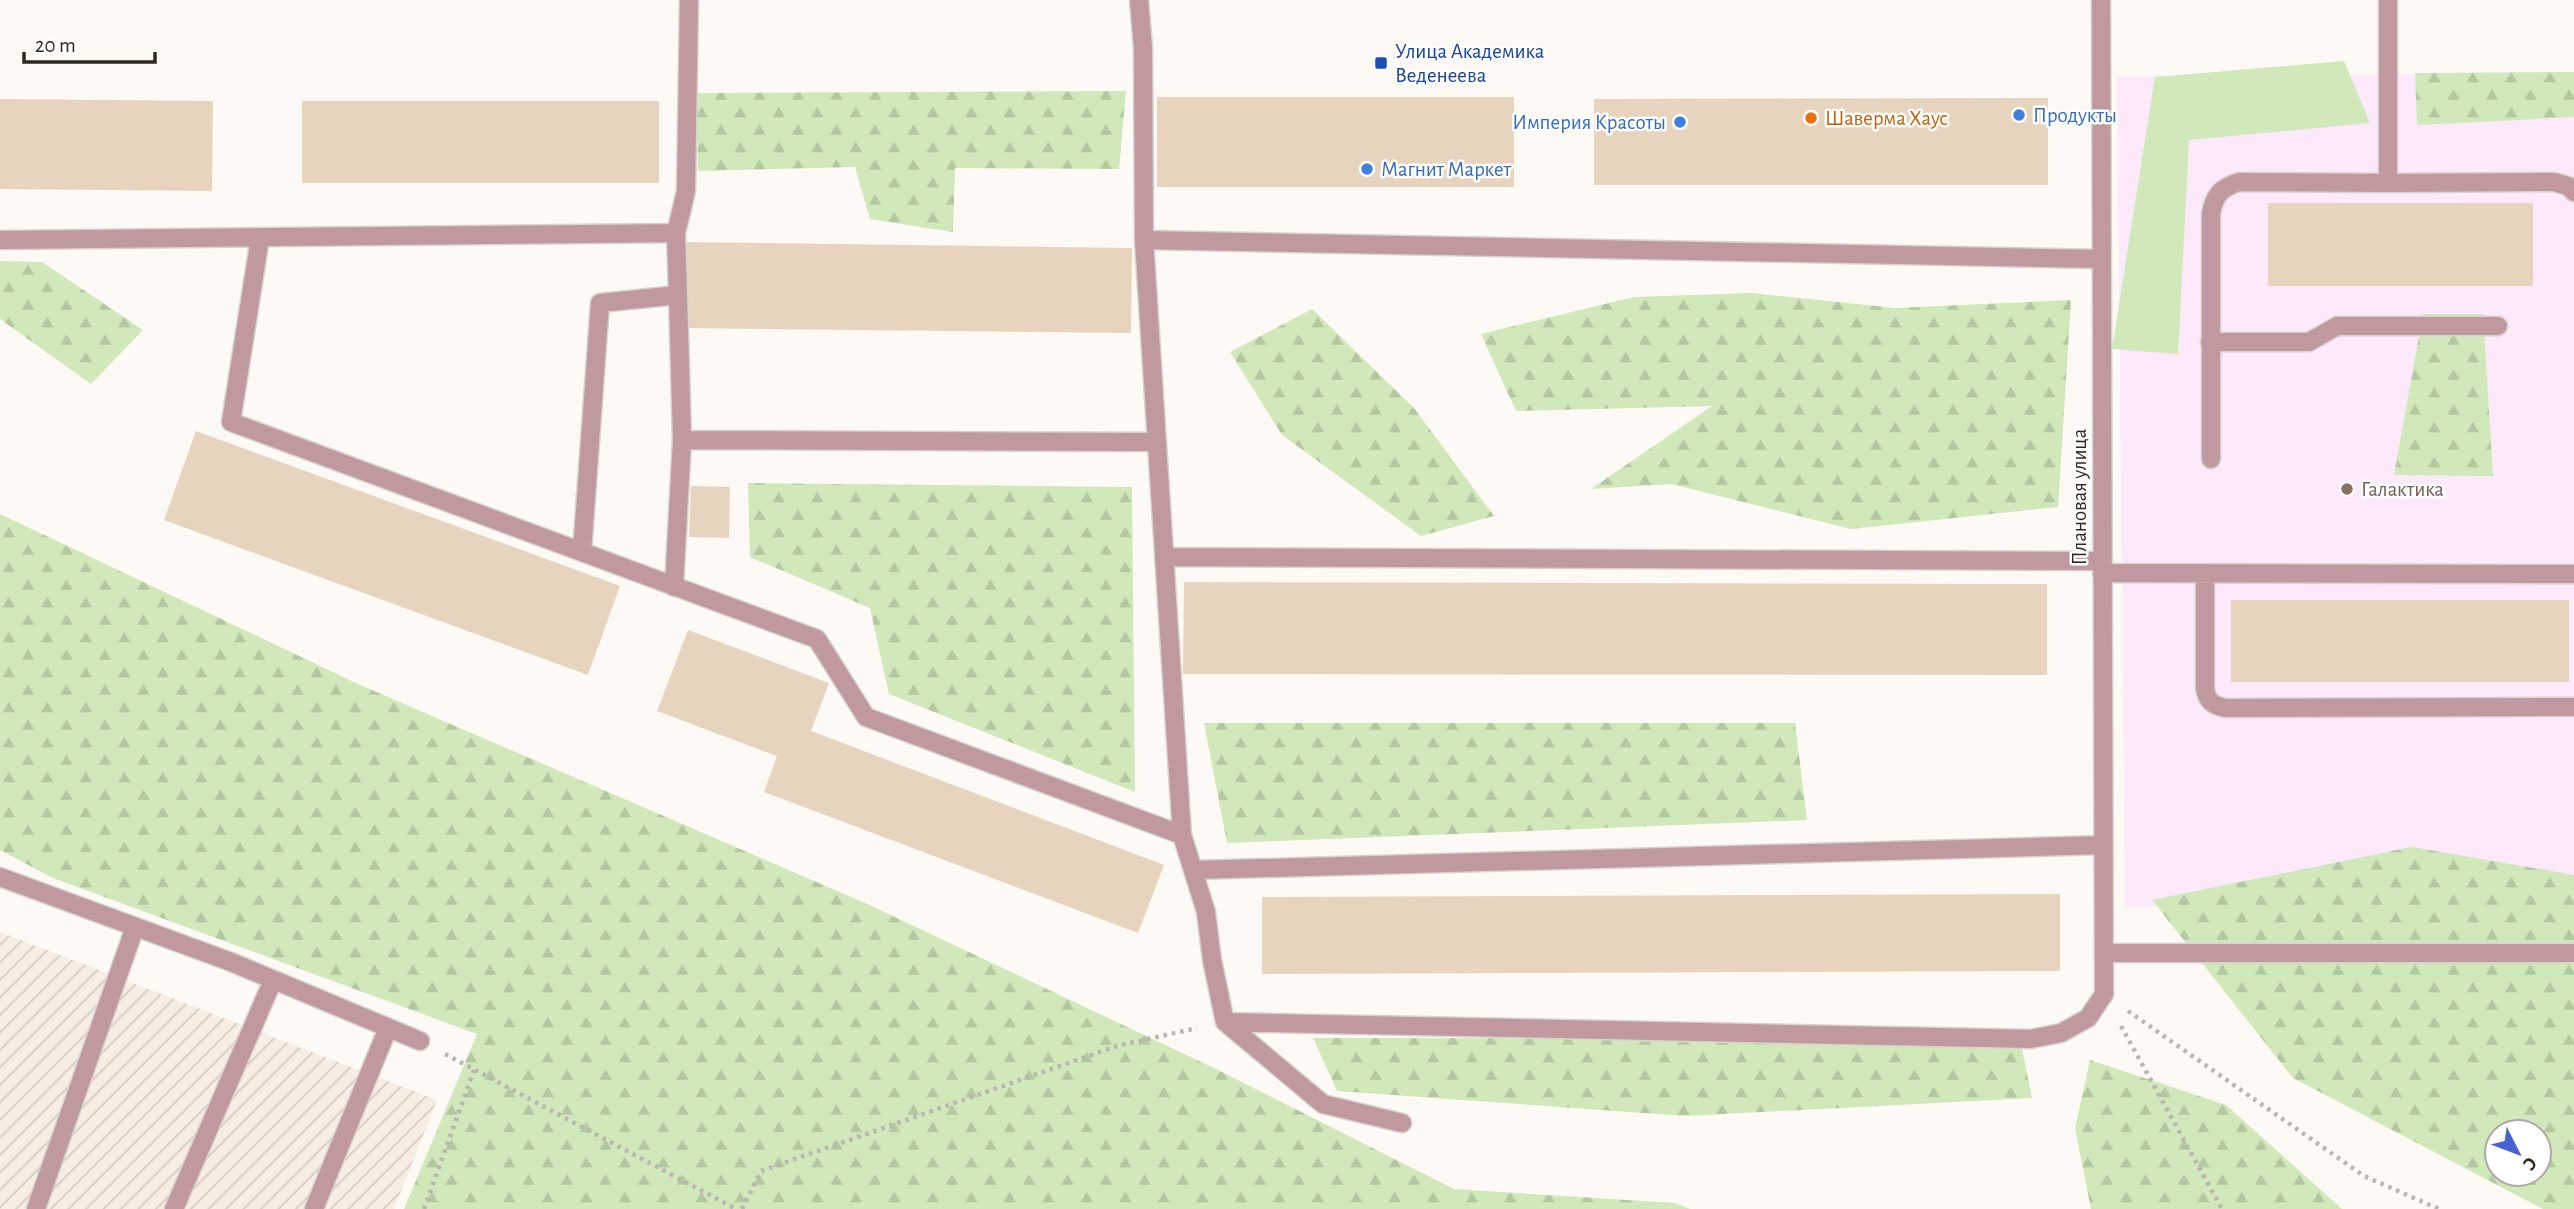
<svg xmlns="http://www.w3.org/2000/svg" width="2574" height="1209" font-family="'Alegreya Sans',sans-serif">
<defs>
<pattern id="industrial-furrows" width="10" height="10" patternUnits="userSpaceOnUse" patternTransform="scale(1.75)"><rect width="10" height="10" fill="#f7ede2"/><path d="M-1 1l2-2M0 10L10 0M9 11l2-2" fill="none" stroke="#d4cbc2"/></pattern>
<pattern id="forest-firs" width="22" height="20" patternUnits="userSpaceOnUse" patternTransform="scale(1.75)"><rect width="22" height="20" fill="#d0e8ba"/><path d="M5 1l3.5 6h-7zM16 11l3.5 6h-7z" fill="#b3c7a0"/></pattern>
</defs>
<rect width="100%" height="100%" fill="#fdf9f5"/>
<!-- industrial -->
<path fill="url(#industrial-furrows)" d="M 0,932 L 437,1100 L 394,1209 L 0,1209 Z"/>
<!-- education -->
<path fill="#fce9fa" d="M 2574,72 L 2574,901 L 2125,907 L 2117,77 Z"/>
<!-- grass -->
<path fill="#d0e8ba" d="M 2344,61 L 2370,123 L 2189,140 L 2178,354 L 2112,349 L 2155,77 Z"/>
<!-- forest -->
<path fill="url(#forest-firs)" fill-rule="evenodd" d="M 2574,72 L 2574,117 L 2417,125 L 2415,73 Z
M 1126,91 L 1119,169 L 955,168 L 953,232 L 870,219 L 855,167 L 698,171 L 696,93 Z
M 0,261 L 42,262 L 143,330 L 91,384 L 0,319 Z
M 1751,293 L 1895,308 L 2071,300 L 2058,507 L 1851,529 L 1671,484 L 1591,489 L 1712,406 L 1516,411 L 1481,334 L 1634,297 Z
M 1312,309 L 1414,408 L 1494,516 L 1421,536 L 1282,435 L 1230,352 Z
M 2423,314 L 2483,314 L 2493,476 L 2394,475 Z
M 748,483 L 1132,487 L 1135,792 L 889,694 L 870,608 L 750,557 Z
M 0,514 L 358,684 L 865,903 L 1216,1069 L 1454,1189 L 1675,1203 L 1690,1209 L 404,1209 L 477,1034 L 53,878 L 0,850 Z
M 1204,723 L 1795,723 L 1807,820 L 1227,843 Z
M 2412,847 L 2574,875 L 2574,1209 L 2543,1209 L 2293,1078 L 2152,900 ZM 2497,1132 L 2539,1132 L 2539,1174 L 2497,1174 Z
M 1313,1038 L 2020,1039 L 2032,1098 L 1686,1116 L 1337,1091 Z
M 2090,1060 L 2226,1105 L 2342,1209 L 2091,1209 L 2075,1128 Z"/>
<!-- building -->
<path fill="#e7d4bf" d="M 1157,97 L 1514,97 L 1514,187 L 1157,187 Z
M 2048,98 L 2048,185 L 1594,185 L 1594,99 Z
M 0,99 L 213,101 L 212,191 L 0,189 Z
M 302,101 L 659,101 L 659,183 L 302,183 Z
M 2268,203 L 2533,203 L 2533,286 L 2268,286 Z
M 683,242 L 1132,248 L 1131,333 L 682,328 Z
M 196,431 L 620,586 L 588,675 L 164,520 Z
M 691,486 L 730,487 L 729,538 L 689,537 Z
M 1184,582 L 2047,584 L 2047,675 L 1183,674 Z
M 2231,600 L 2569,600 L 2569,682 L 2231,682 Z
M 688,630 L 829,683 L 811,731 L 1164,865 L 1138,933 L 764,792 L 777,756 L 657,711 Z
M 2060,894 L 2060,971 L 1262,974 L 1262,897 Z"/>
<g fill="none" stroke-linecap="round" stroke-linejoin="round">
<defs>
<path id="service" d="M 1139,0 L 1143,48 L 1144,240 L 1182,835 L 1206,912 L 1212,960 L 1225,1022 L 1323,1104 L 1402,1123
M 2388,183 L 2554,182 L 2568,186 L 2574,192
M 260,238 L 231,422 L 817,639 L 866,717 L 1182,835
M 0,240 L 676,233
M 1144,240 L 2101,259
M 678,295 L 682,440 L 1157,442
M 2210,342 L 2309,342 L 2337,326 L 2498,326
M 2211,459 L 2211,213 C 2215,194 2221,188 2239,182 L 2388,183 L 2388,0
M 582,552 L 600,303 L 678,295 L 676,233 L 686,191 L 689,0
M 1164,557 L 2102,561
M 2102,573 L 2574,574
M 2205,574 L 2205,688 C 2207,701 2212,705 2225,708 L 2574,707
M 674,587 L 682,440
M 1193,870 L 2103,845
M 0,877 L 231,962 L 420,1041
M 2104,953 L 2574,953
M 1225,1022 L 2031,1039 L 2061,1033 L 2088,1018 L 2104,994
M 36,1209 L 135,927
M 174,1209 L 273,980
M 314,1209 L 388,1028"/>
<path id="minor" d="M 2101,0 L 2104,994"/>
</defs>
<!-- service casing -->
<use href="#service" stroke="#d8d3cf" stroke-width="21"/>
<!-- minor casing -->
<use href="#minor" stroke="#d8d3cf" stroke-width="21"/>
<!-- path -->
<path stroke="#bab5af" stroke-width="4.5" stroke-dasharray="3.5 5" stroke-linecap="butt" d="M 2128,1011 L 2364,1176 L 2439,1209
M 2121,1026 L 2222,1209
M 445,1054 L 736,1209
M 424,1209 L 474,1070
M 742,1209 L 761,1171 L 1117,1046 L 1197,1028"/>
<!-- service -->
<use href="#service" stroke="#bf999e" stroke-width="18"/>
<!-- minor -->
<use href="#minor" stroke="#bf999e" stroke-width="18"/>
</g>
<!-- markers -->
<rect fill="#1a4fb4" stroke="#fff" stroke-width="2.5" x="1374" y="56" width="14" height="14" rx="3.5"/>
<g fill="#3f7fe0" stroke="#fff" stroke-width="2.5">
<circle cx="2019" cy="115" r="7"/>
<circle cx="1680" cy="122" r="7"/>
<circle cx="1367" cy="169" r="7"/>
</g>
<circle fill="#e8710a" stroke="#fff" stroke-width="2.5" cx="1811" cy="118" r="7"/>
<circle fill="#8d6e63" stroke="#fff" stroke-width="2.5" cx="2347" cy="489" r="7"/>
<g text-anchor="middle" stroke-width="5" stroke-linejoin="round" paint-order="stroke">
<!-- transit labels -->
<g font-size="21" fill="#164399" stroke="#fff" text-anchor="start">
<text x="1395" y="58">Улица Академика<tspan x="1395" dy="24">Веденеева</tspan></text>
</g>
<!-- shop labels -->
<g font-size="21" fill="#366cbe" stroke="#fff" text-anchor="start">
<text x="2033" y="122">Продукты</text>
<text x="1666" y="129" text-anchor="end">Империя Красоты</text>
<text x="1381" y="176">Магнит Маркет</text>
</g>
<!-- food labels -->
<g font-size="21" fill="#c56008" stroke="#fff" text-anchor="start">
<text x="1825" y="125">Шаверма Хаус</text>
</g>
<!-- education labels -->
<g font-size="21" fill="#785e54" stroke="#fff" text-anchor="start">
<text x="2361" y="496">Галактика</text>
</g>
<!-- street labels -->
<g font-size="21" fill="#2f2820" stroke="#fff">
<text transform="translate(2079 497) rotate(-90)" y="7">Плановая улица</text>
</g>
</g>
<!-- north arrow -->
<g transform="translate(2518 1153) rotate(132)"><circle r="33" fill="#ffffff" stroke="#aca9a6" stroke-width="2"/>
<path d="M0-5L12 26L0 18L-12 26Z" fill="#4861d5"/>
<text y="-10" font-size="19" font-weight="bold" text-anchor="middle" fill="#2f2820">С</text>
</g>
<!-- scale -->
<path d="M24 52v10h131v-10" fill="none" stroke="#2f2820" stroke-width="3.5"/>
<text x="35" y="52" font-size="21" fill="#2f2820" stroke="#ffffff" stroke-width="5" paint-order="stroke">20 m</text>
</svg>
